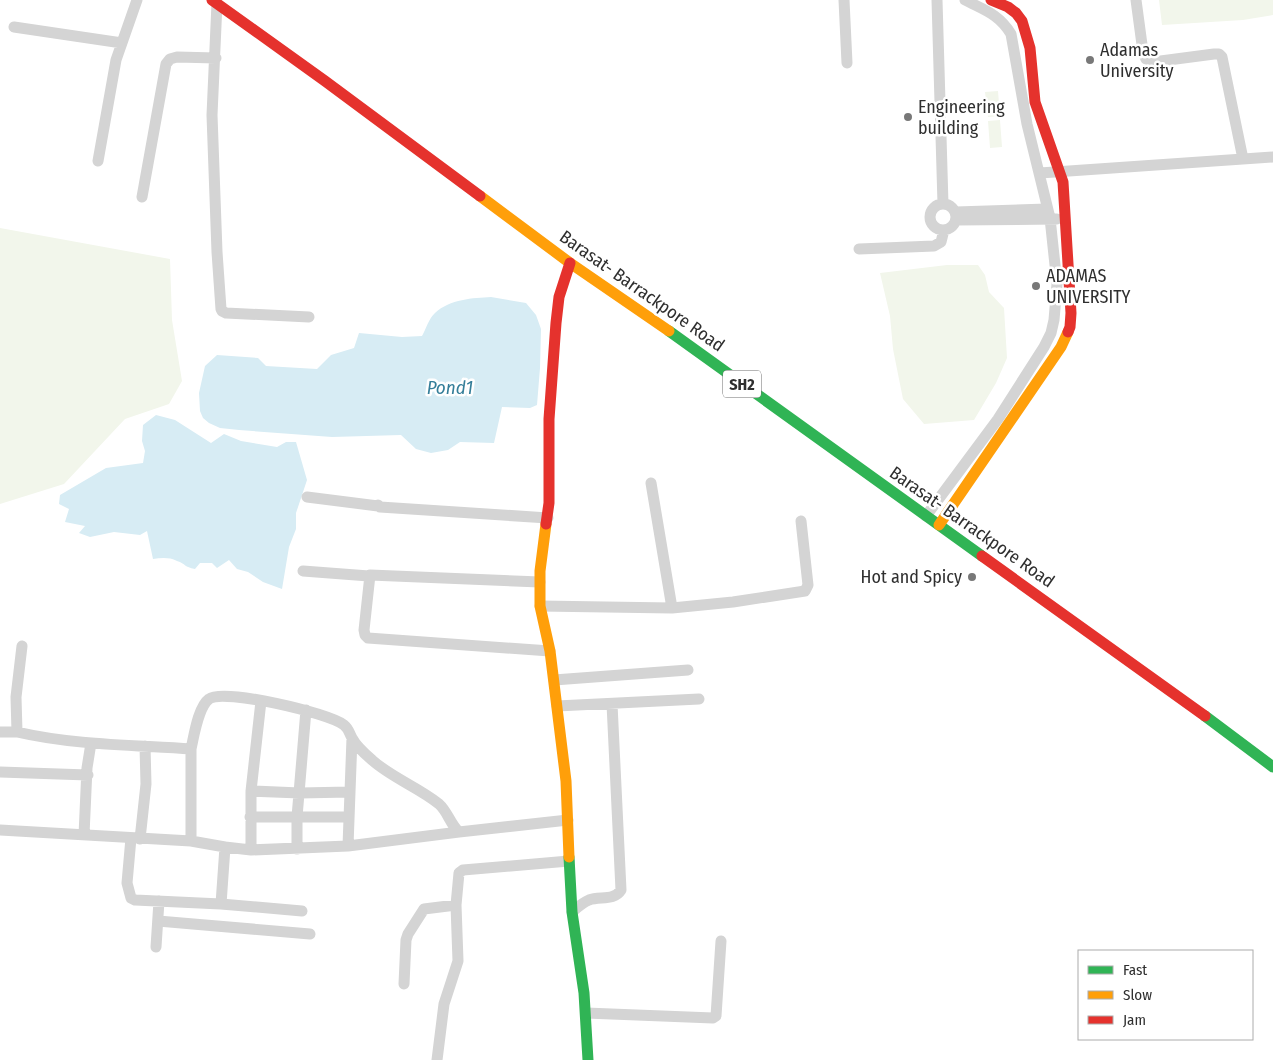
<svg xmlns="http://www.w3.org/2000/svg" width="1273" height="1060" font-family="'Fira Sans Condensed',sans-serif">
<rect width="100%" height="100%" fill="#fff"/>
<!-- green -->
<path fill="#f2f6eb" d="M 1159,0 L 1273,0 L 1273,15 L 1243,20 L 1162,25 Z
M 998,91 L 1000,116 L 988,117 L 985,92 Z
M 1000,120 L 1002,147 L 990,148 L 988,121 Z
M 0,228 L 170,259 L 172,320 L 182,381 L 169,404 L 125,419 L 64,484 L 0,504 Z
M 947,265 L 978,265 L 985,275 L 989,292 L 1004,308 L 1007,358 L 996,383 L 974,420 L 924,424 L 903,399 L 893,349 L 890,316 L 880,273 Z"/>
<!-- water -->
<path fill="#d7ecf4" d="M 491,297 L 526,303 L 536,315 L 541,329 L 540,368 L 537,405 L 530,408 L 502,407 L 494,443 L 460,442 L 448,450 L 431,453 L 416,449 L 401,435 L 332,437 L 239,430 L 220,428 L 209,423 L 203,418 L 200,411 L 199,393 L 205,366 L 217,355 L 258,358 L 266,366 L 317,369 L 331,355 L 354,348 L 359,333 L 402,337 L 422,336 C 426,329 429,318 435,313 C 450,299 473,298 491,297 Z
M 156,415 L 175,420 L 211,443 L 224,434 L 241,441 L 277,447 L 286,442 L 296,442 L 307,480 L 296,513 L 296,529 L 289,547 L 282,589 L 263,582 L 248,572 L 237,569 L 229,560 L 217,568 L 212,563 L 200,563 L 195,569 C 184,567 186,564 177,561 C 169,557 161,558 153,559 L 147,531 L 140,535 L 114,532 L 90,537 L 79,533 L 85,526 L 65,522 L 69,509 L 59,504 L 60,495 L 106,468 L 143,463 L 145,451 L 142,441 L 143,425 Z"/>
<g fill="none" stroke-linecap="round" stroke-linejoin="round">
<!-- street -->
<path stroke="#d4d4d4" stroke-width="11" d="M 844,0 L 847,63
M 937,0 L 943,204
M 1136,0 L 1143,52 L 1146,59 L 1153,62 L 1214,54 L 1219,54 L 1222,57 L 1243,159
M 217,3 L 212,115 L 217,252 L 221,309 L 222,311 L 226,313 L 309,317
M 14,27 L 122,43
M 98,161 L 116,60 L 137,0
M 1040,173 L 1273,157
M 142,197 L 166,64 L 170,59 L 177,57 L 216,58
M930 217a13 13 0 1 1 26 0a13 13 0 1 1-26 0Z
M 956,212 L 1047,209
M 956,220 L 1057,219
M 859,249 L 934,246 L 941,242 L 944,230
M 651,483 L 672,608
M 307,497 L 378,506
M 378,505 L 380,507 L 548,518
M 926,516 L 998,419 L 1044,347 L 1051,333 L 1054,320 L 1057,284 L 1050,218 L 1027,124 L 1011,34 C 999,14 984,10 965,0
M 303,571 L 369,576
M 540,582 L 370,575 L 364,630 L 365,635 L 368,638 L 550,651
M 540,606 L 672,608 L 733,602 L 805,591 L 808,585 L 801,521
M 554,680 L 688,670
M 557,706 L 699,699
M 0,732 L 17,732
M 191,749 C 194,736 198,707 209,699 C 223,688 329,713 344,725 C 349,729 349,733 352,738 C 356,746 365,754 372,760 C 392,778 418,787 439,804 C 448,812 450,824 459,832 L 568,820
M 0,772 L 88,775
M 251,791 L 300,793 L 349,792
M 250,817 L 348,817
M 0,830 L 191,841 L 191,749 C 133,745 73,745 17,732 L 16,697 L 22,646
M 84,835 L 87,768 L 91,743
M 131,838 L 127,883 L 131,898 L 135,900 L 221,904 L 302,911
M 140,839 L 146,784 L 145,746
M 191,841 L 225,847 L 221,904
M 348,846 L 459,832
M 225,847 L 251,850 L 348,846 L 352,738
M 297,849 L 297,817 L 306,710
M 251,850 L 251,791 L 261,701
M 572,912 C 578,907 582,903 589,900 C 600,896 614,901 621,890 L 612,704
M 158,921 L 310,934
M 156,947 L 159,901
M 404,984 L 406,940 L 408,934 L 424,909 L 456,905 L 459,873 L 463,870 L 569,861
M 586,1013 L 713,1018 L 716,1016 L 721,941
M 437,1060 L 444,1004 L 458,961 L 456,905"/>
<!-- fast -->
<path stroke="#30b455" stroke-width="11" d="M 669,331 L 982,556
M 1205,716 L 1273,767
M 569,857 L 572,912 L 584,993 L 588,1060"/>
<!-- slow -->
<path stroke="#ff9f0a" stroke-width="11" d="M 480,196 L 570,263 L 669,331
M 546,524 L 540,571 L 540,606 L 550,651 L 566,781 L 569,857
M 939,525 L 1061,347 L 1068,332"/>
<!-- jam -->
<path stroke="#e5322d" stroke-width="11" d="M 212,0 L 325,81 L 480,196
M 991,0 L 1008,7 L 1016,13 L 1022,21 L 1030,48 L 1035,102 L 1063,182 L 1071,313 L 1070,327 L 1068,332
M 546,524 L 549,503 L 549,419 L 556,323 L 559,297 L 570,263
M 982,556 L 1205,716"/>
</g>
<!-- markers -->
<g fill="#787878" stroke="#fff" stroke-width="2">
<circle cx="1090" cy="60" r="5"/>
<circle cx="908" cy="117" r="5"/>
<circle cx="1036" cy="286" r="5"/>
<circle cx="972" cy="577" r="5"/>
</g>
<g text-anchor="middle" stroke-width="5" stroke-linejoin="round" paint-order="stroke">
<!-- shield labels -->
<rect fill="#fff" stroke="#6d6d6d" stroke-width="1" x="723" y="370.5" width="38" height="27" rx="4"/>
<g font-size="16" font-weight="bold" fill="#2f2f2f">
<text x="742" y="390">SH2</text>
</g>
<!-- poi labels -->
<g font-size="18" fill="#2f2f2f" stroke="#fff" text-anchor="start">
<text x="1100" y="56">Adamas<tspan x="1100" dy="21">University</tspan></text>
<text x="918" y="113">Engineering<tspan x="918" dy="21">building</tspan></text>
<text x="1046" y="282">ADAMAS<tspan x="1046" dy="21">UNIVERSITY</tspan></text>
<text x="962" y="583" text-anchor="end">Hot and Spicy</text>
</g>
<!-- street labels -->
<g font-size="18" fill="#2f2f2f" stroke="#fff">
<text transform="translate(642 291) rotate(35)" y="6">Barasat- Barrackpore Road</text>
<text transform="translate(972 527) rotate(35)" y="6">Barasat- Barrackpore Road</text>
</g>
<!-- water labels -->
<g font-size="19" font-style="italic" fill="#347e99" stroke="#fff">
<text x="450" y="394">Pond1</text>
</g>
</g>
<!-- legend -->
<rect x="1078" y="950" width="175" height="90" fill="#ffffff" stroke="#acacac"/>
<rect x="1088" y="966" width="25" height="8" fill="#30b455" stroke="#acacac"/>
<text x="1123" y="975" font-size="15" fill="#2f2f2f">Fast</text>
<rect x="1088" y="991" width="25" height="8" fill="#ff9f0a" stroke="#acacac"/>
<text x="1123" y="1000" font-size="15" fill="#2f2f2f">Slow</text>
<rect x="1088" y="1016" width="25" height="8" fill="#e5322d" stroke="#acacac"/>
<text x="1123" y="1025" font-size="15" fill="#2f2f2f">Jam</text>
</svg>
